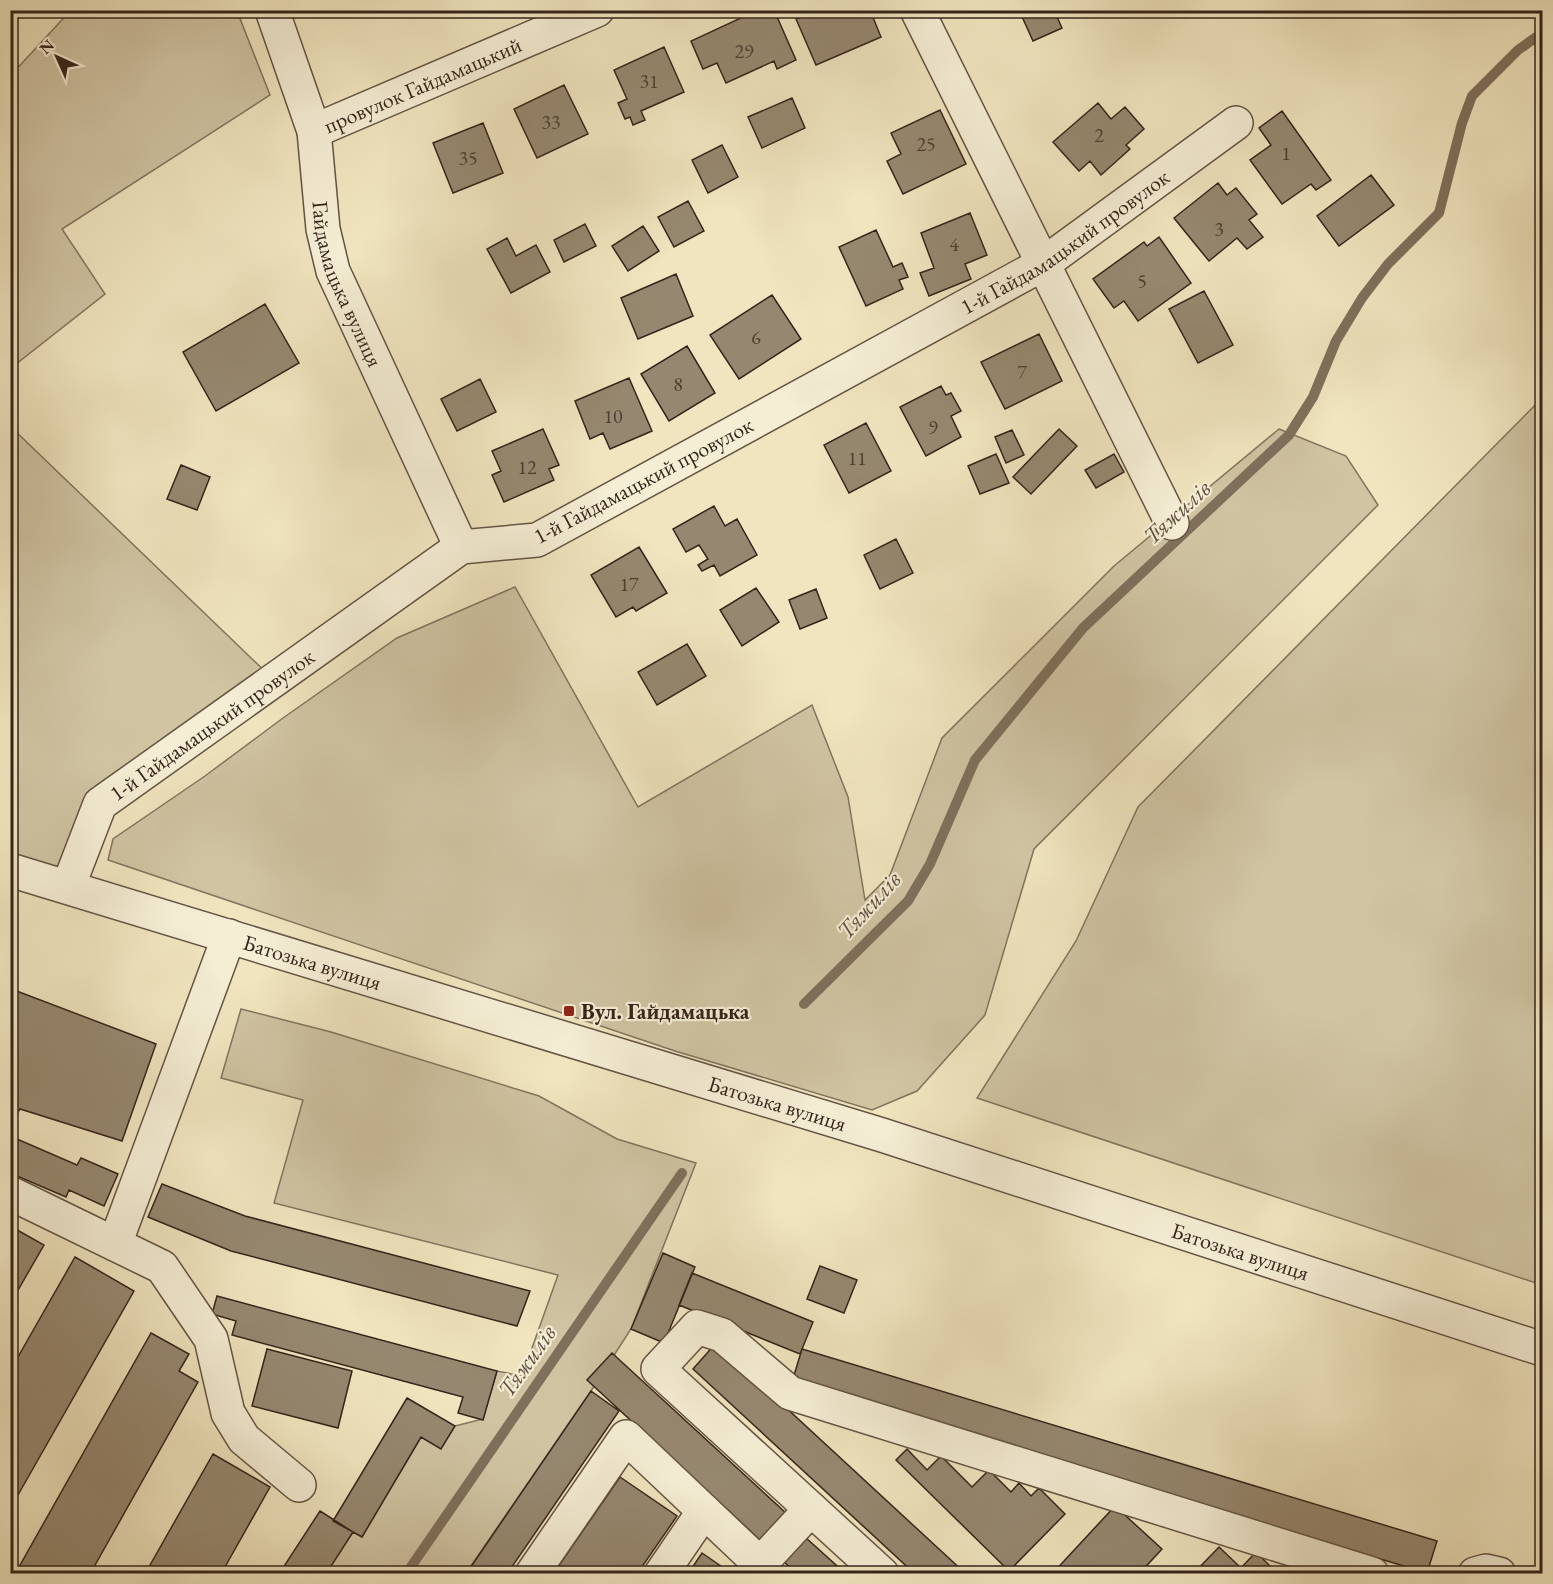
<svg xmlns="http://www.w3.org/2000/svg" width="1553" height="1584" font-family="'EB Garamond',serif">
<rect width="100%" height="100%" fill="#f0e5bf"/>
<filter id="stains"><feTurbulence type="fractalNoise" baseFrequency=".00333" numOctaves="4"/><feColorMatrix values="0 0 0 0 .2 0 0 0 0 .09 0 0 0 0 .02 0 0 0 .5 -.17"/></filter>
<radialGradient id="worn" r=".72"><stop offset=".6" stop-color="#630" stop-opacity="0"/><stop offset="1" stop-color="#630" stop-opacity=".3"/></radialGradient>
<!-- green -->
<path fill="#d0c4a3" stroke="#82745f" stroke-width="1.5" d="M 71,10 L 237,11 L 270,95 L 62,229 L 105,294 L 11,368 L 11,75 Z
M 1542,398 L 1542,1285 L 977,1098 L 1076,941 L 1138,807 Z
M 10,426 L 274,680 L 100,804 L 68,887 L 11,870 Z
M 1279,429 L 1346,456 L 1378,505 L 1034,849 L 985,1015 L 917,1091 L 872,1110 L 675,1051 L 108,860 L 113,839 L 205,776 L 283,718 L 397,638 L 515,587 L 638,807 L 812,705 L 848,797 L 865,900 L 890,875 L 942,738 L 1114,566 Z
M 241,1009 L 331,1032 L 539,1096 L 617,1139 L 696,1163 L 631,1329 L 591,1391 L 466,1573 L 326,1573 L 353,1532 L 362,1537 L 421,1437 L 455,1426 L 483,1419 L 497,1371 L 522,1376 L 558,1275 L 274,1203 L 303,1100 L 221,1078 Z"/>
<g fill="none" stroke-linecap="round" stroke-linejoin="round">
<!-- stream -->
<path stroke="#7f705c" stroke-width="10" d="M 804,1004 L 908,901 L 930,864 L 975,760 L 1083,628 L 1289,435 L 1313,397 L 1336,341 L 1362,298 L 1388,264 L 1439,213 L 1462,123 L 1472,96 L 1518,50 L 1542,33
M 406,1574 L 682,1173"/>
</g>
<!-- building -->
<path fill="#968870" stroke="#35241b" stroke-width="1.5" d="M 758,10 L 774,10 L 796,60 L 777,69 L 774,61 L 726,83 L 717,63 L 703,69 L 691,41 Z
M 816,10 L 870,10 L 881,37 L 816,65 L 796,19 Z
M 1019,10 L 1054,10 L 1062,28 L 1033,41 Z
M 664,47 L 684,92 L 641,111 L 645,120 L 633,125 L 630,117 L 625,119 L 618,103 L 627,99 L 614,70 Z
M 564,85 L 588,134 L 537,158 L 514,109 Z
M 792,98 L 805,128 L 762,148 L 748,117 Z
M 1098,103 L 1111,119 L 1125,107 L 1144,129 L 1126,145 L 1130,149 L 1101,175 L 1090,161 L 1079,171 L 1053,142 Z
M 940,110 L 966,164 L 903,194 L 887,161 L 901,154 L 891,133 Z
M 1282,111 L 1331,180 L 1316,190 L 1311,184 L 1282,204 L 1250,160 L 1271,145 L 1259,128 Z
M 483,123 L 503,173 L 453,193 L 433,143 Z
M 722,145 L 738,177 L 708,193 L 692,160 Z
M 1371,175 L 1394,205 L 1339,246 L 1317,216 Z
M 1218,183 L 1227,195 L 1236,188 L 1257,214 L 1249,220 L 1263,237 L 1247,249 L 1237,238 L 1209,261 L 1174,218 Z
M 688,201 L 704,231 L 674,247 L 658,217 Z
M 970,213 L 987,255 L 965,264 L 971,279 L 929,296 L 920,273 L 934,268 L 921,233 Z
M 585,224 L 596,246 L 564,262 L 554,240 Z
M 643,226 L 659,251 L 628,271 L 612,246 Z
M 876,230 L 893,267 L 902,263 L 908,277 L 899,280 L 903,289 L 866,306 L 839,247 Z
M 1159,237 L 1191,283 L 1138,321 L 1124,301 L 1114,308 L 1093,279 L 1144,242 L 1147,246 Z
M 507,238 L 516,256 L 536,245 L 550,272 L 511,293 L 487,249 Z
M 676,274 L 693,316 L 638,339 L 621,298 Z
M 1204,291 L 1233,345 L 1198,363 L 1169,309 Z
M 772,295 L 801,339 L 739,379 L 710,335 Z
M 265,304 L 299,363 L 216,411 L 183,352 Z
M 1039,334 L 1062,381 L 1005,409 L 981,362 Z
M 687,346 L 715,393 L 669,421 L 641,374 Z
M 629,378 L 652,431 L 610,449 L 603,433 L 590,439 L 575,401 Z
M 480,379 L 496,412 L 457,431 L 441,399 Z
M 941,386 L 946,395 L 951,393 L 961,411 L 951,416 L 961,437 L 926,456 L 900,407 Z
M 866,423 L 891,471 L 849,493 L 824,445 Z
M 543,429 L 559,465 L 549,469 L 554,480 L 504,502 L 492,475 L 501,471 L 492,451 Z
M 1059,429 L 1077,446 L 1031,494 L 1013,477 Z
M 1012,430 L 1024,455 L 1006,463 L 995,437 Z
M 996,454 L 1009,483 L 980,494 L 968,466 Z
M 1114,454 L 1124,472 L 1096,488 L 1085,470 Z
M 181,465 L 210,477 L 197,510 L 167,499 Z
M 714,506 L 725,526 L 737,519 L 757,555 L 720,576 L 714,565 L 702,571 L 698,565 L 708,559 L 699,545 L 686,552 L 673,529 Z
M 896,539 L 913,573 L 880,589 L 864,555 Z
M 639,547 L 667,593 L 636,611 L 633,607 L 616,617 L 591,575 Z
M 756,588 L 779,622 L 742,646 L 720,610 Z
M 816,589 L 827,618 L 800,629 L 789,600 Z
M 687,644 L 706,676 L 657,705 L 638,672 Z
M 14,990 L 156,1044 L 122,1141 L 20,1109 L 10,1124 L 10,1002 Z
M 10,1136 L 77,1165 L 81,1158 L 118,1174 L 104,1206 L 69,1190 L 66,1197 L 10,1173 Z
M 162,1184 L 245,1216 L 530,1291 L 517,1326 L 231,1251 L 148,1217 Z
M 10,1226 L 44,1245 L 10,1304 Z
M 663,1253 L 695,1267 L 664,1343 L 631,1329 Z
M 75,1257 L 134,1291 L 10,1509 L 10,1371 Z
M 820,1266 L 857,1280 L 844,1313 L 807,1299 Z
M 692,1273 L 813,1322 L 800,1354 L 679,1305 Z
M 217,1296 L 497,1371 L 483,1420 L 458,1413 L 463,1397 L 232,1335 L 236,1321 L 212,1314 Z
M 151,1333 L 189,1354 L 179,1371 L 198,1382 L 90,1574 L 15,1574 Z
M 716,1343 L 966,1574 L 915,1574 L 693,1369 Z
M 267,1349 L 352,1371 L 338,1428 L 252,1406 Z
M 802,1349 L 1437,1541 L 1427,1573 L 792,1382 Z
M 612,1353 L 786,1513 L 760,1540 L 587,1380 Z
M 591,1391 L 619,1411 L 507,1574 L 466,1574 Z
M 407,1398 L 455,1426 L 441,1449 L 421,1437 L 362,1537 L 333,1521 Z
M 907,1449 L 927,1470 L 941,1456 L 972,1487 L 989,1470 L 1011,1492 L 1019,1483 L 1031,1496 L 1039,1488 L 1065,1514 L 1009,1571 L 896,1460 Z
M 213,1454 L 270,1487 L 221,1574 L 145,1574 Z
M 620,1477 L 677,1516 L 637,1574 L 553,1574 Z
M 1115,1506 L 1162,1549 L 1139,1574 L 1052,1574 Z
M 320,1511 L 353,1532 L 326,1574 L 279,1574 Z
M 805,1537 L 846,1574 L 797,1574 L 783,1561 Z
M 1219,1547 L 1241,1568 L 1256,1552 L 1278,1574 L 1193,1574 Z
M 702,1553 L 731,1573 L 688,1574 Z"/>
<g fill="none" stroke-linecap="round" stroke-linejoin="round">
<defs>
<g id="minor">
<path id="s1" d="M 272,10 L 314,131 L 323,229 L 333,271 L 461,547"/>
<path d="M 917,10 L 1172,523"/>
<path id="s2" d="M 314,131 L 597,10"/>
<path id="s3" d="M 10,870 L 882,1135 L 1542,1349"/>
<path id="s4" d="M 68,887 L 100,804 L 461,547 L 537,540 L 1043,264 L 1236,123"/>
<path d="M 10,1193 L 162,1267 L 211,1339 L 228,1413 L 244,1439 L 299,1485"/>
<path d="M 115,1244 L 229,936"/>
<path d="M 760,1564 L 811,1509"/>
<path d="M 532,1574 L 626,1437 L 760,1564 L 763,1574"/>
<path d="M 661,1574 L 704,1511"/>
<path d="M 882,1574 L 658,1369 L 697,1327 L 722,1335 L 790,1393 L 1372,1574"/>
<path d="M 1475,1574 L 1486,1571 L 1499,1574"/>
</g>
</defs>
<!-- minor casing -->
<use href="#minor" stroke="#645444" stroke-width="36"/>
<!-- minor -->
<use href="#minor" stroke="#f5eed5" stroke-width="33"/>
</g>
<!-- markers -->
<rect fill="#8f2418" stroke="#f5eed5" stroke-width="2" x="563" y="1005" width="12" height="12" rx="3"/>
<g text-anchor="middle" stroke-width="4.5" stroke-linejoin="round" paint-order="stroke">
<!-- number labels -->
<g font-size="20" fill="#4d3d30">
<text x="744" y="58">29</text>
<text x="649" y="88">31</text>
<text x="551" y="129">33</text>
<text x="1099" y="142">2</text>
<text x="926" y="151">25</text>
<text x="1286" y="160">1</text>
<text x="468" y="165">35</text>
<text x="1219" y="236">3</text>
<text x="954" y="251">4</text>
<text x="1142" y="288">5</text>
<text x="756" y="344">6</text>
<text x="1022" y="379">7</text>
<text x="678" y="391">8</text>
<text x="613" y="423">10</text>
<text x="933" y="434">9</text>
<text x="857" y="465">11</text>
<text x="527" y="474">12</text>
<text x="629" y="591">17</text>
</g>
<!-- street labels -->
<g font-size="22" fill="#35241b" stroke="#f5eed5">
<text dy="8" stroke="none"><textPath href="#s2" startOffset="118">провулок Гайдамацький</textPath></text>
<text dy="8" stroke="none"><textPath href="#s4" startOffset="1215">1-й Гайдамацький провулок</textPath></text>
<text dy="8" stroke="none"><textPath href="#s1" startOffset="286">Гайдамацька вулиця</textPath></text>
<text transform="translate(643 480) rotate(-28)" y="8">1-й Гайдамацький провулок</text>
<text dy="8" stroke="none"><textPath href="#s4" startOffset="226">1-й Гайдамацький провулок</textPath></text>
<text dy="8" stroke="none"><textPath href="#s3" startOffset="316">Батозька вулиця</textPath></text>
<text dy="8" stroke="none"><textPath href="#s3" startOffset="802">Батозька вулиця</textPath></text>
<text dy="8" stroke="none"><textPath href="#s3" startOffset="1288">Батозька вулиця</textPath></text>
</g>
<!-- poi labels -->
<g font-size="22" font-weight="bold" fill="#35241b" stroke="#f5eed5" text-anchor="start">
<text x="581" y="1019">Вул. Гайдамацька</text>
</g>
<!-- water labels -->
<g font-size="24" font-style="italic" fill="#605041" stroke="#f5eed5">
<text transform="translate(1177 512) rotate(-43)" y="8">Тяжилів</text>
<text transform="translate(869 905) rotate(-48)" y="8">Тяжилів</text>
<text transform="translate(527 1361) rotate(-55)" y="8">Тяжилів</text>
</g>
</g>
<!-- margin -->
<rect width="1553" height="1584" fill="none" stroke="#f0e5bf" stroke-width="36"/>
<rect x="12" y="12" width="1529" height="1560" fill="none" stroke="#35241b" stroke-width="3"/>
<rect x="18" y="18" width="1517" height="1548" fill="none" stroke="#35241b" stroke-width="1.5"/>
<!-- north arrow -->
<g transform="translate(57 57) rotate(315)" stroke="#f5eed5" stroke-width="4.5" paint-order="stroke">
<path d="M0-4.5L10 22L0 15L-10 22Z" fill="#35241b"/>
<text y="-9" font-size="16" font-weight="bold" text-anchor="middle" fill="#35241b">N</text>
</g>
<rect width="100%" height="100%" filter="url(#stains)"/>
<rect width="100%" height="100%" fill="url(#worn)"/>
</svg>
